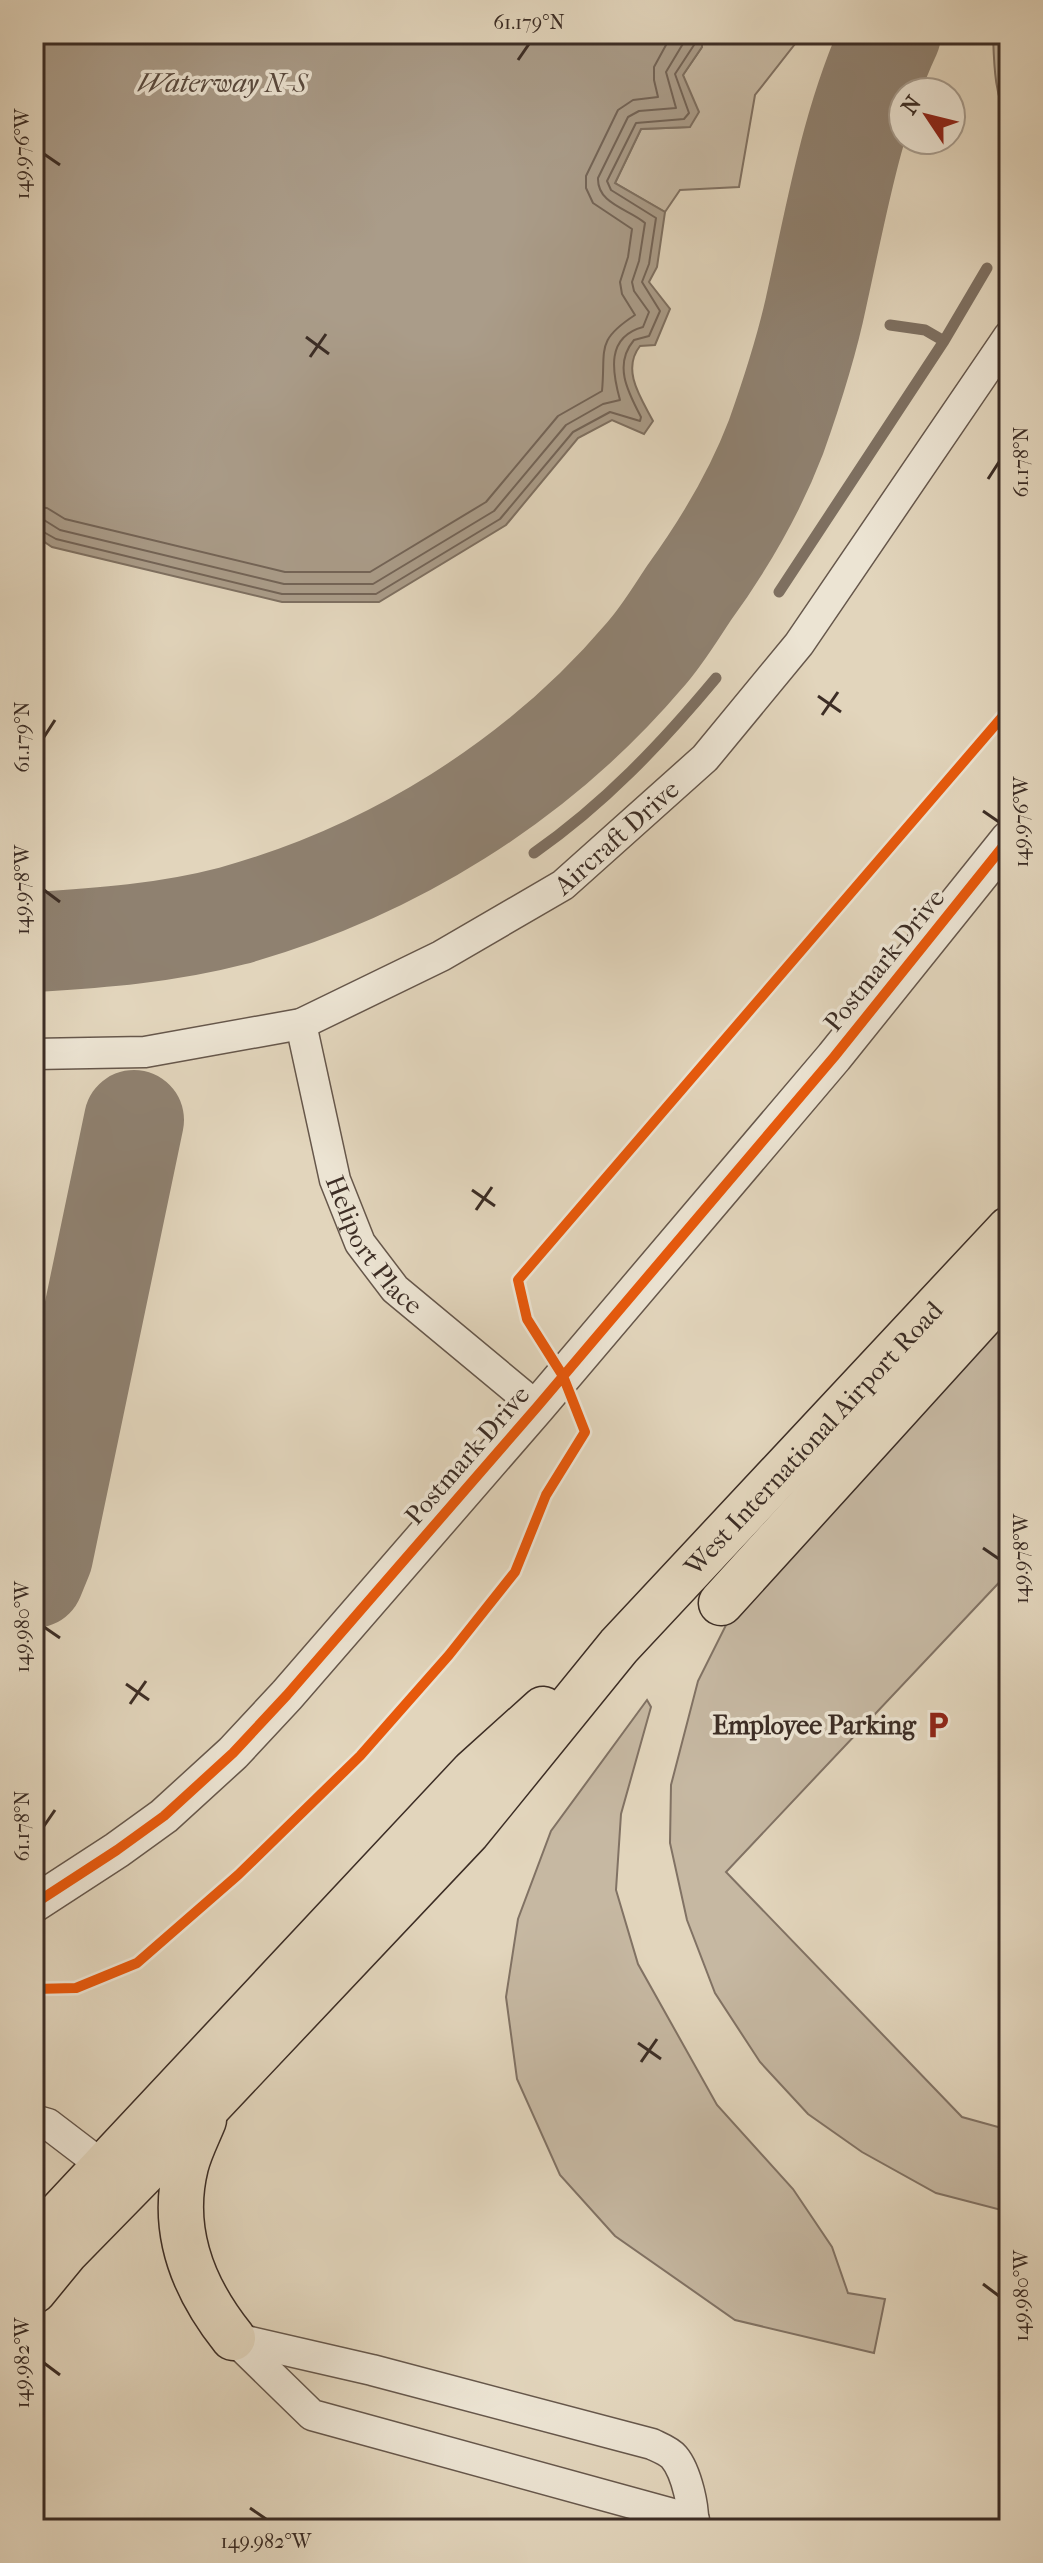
<svg xmlns="http://www.w3.org/2000/svg" width="1043" height="2563" font-family="'IM FELL French Canon',serif">
<rect width="100%" height="100%" fill="#e2d5bc"/>
<filter id="stains"><feTurbulence type="fractalNoise" baseFrequency=".0025" numOctaves="4"/><feColorMatrix values="0 0 0 0 .2 0 0 0 0 .09 0 0 0 0 .02 0 0 0 .5 -.17"/></filter>
<radialGradient id="worn" r=".72"><stop offset=".6" stop-color="#630" stop-opacity="0"/><stop offset="1" stop-color="#630" stop-opacity=".3"/></radialGradient>
<!-- green -->
<path fill="#c6b8a2" stroke="#817264" stroke-width="2" d="M 702,34 L 802,35 L 755,95 L 739,187 L 680,190 L 665,212 L 615,183 L 641,129 L 689,127 L 683,75 L 702,47 Z
M 993,34 L 1009,34 L 1009,121 C 994,97 994,62 993,34 Z
M 1009,1312 L 1009,1572 L 726,1872 L 962,2117 L 1009,2130 L 1009,2212 L 936,2193 L 862,2152 L 808,2114 L 760,2062 L 715,1993 L 687,1920 L 670,1843 L 671,1785 L 698,1681 L 731,1615 Z
M 647,1700 L 651,1707 L 621,1814 L 616,1890 L 638,1964 L 717,2105 L 793,2189 L 832,2247 L 848,2293 L 885,2299 L 874,2353 L 735,2320 L 615,2236 L 560,2175 L 517,2079 L 506,1997 L 518,1919 L 551,1831 Z"/>
<!-- water -->
<path fill="#aa9c89" stroke="#7e7061" stroke-width="2" d="M 34,34 L 702,34 L 702,47 L 683,75 L 699,112 L 690,127 L 641,129 L 615,183 L 665,212 L 657,267 L 649,282 L 670,309 L 655,345 L 640,346 C 621,370 641,398 653,421 L 644,434 L 612,420 L 578,438 L 506,525 L 379,602 L 282,602 L 52,547 L 34,535 Z"/>
<g fill="none" stroke-linecap="round" stroke-linejoin="round">
<!-- shore -->
<path stroke="#736457" stroke-width="2" d="M 34,507 L 47,508 L 65,519 L 285,572 L 370,572 L 486,502 L 558,416 L 602,391 C 606,349 595,341 635,315 L 622,294 L 620,282 L 628,257 L 632,229 L 593,203 L 586,188 L 586,176 L 618,110 L 633,100 L 658,97 L 654,80 L 654,67 L 672,34
M 34,519 L 44,520 L 60,530 L 284,584 L 373,584 L 494,511 L 566,425 L 603,404 L 620,400 C 612,371 606,337 643,327 L 649,312 L 634,291 L 632,282 L 639,261 L 645,223 C 629,209 597,204 598,178 L 628,117 L 639,111 L 676,108 L 666,72 L 684,42 L 684,34
M 34,529 L 40,530 L 56,539 L 282,594 L 376,594 L 500,519 L 573,432 L 610,412 L 640,421 L 641,417 C 628,392 613,365 634,340 L 649,336 L 660,311 L 642,282 L 649,264 L 656,218 L 611,190 L 607,181 L 636,123 L 684,119 L 689,113 L 675,74 L 694,45 L 694,34"/>
<!-- stream -->
<path stroke="#7e7061" stroke-width="11" d="M 890,325 L 925,330 L 944,341
M 779,592 L 944,341 L 987,268
M 534,853 C 604,804 661,744 716,678"/>
<!-- taxiway -->
<path stroke="#8f8170" stroke-width="100" d="M 34,942 C 101,938 167,933 232,916 C 391,872 538,781 645,655 C 662,636 675,614 689,593 C 723,546 755,492 776,437 C 792,392 807,346 817,298 C 837,208 852,118 891,34
M 34,1578 L 43,1556 L 134,1120"/>
<defs>
<g id="minor">
<path id="s1" d="M 301,1024 L 335,1180 L 360,1243 L 395,1289 L 537,1407"/>
<path id="s2" d="M 34,1054 L 145,1052 L 301,1024 L 441,956 L 563,885 L 705,758 L 799,644 L 1009,336"/>
<path d="M 34,2120 L 48,2124 L 103,2166"/>
<path d="M 233,2338 L 372,2370 L 652,2444 C 658,2447 669,2451 674,2457 C 686,2471 696,2511 692,2529"/>
<path d="M 233,2338 L 312,2415 L 694,2520"/>
</g>
<path id="tertiary" d="M 34,1904 L 117,1850 L 164,1816 L 233,1753 L 287,1695 L 537,1407 L 834,1057 L 1009,839"/>
<g id="primary">
<path d="M 721,1603 L 1009,1286"/>
<path d="M 204,2120 C 198,2135 190,2150 186,2166 C 170,2230 193,2288 233,2338"/>
<path d="M 34,2241 L 473,1772 L 543,1709"/>
<path id="s3" d="M 34,2291 L 66,2252 L 209,2106 L 468,1832 L 619,1646 L 1009,1229"/>
</g>
</defs>
<!-- minor casing -->
<use href="#minor" stroke="#66574b" stroke-width="33"/>
<!-- tertiary casing -->
<use href="#tertiary" stroke="#66574b" stroke-width="39"/>
<!-- primary casing -->
<use href="#primary" stroke="#3c2d25" stroke-width="47"/>
<!-- minor -->
<use href="#minor" stroke="#ece4d3" stroke-width="30"/>
<!-- tertiary -->
<use href="#tertiary" stroke="#ece4d3" stroke-width="36"/>
<!-- primary -->
<use href="#primary" stroke="#e2d5bc" stroke-width="44"/>
<defs>
<path id="cycleway" d="M 34,1904 L 117,1850 L 164,1816 L 233,1753 L 287,1695 L 537,1407 L 834,1057 L 1009,839
M 34,1989 L 76,1988 L 137,1963 L 238,1875 L 360,1756 L 449,1655 L 515,1572 L 546,1495 L 585,1432 L 563,1376 L 527,1319 L 518,1280 L 1009,709"/>
</defs>
<!-- cycleway casing -->
<use href="#cycleway" stroke="#ece4d3" stroke-width="15"/>
<!-- cycleway -->
<use href="#cycleway" stroke="#e8590c" stroke-width="10"/>
</g>
<!-- ticks -->
<path fill="none" stroke="#3c2d25" stroke-width="3" d="M 518,60 L 529,44M 44,154 L 60,165M 306,337 L 329,354M 310,357 L 326,334M 988,479 L 999,462M 818,696 L 841,712M 822,715 L 838,692M 44,737 L 55,720M 983,811 L 999,822M 44,890 L 60,902M 472,1190 L 495,1206M 476,1210 L 492,1187M 983,1548 L 999,1559M 44,1627 L 60,1638M 126,1684 L 149,1700M 130,1704 L 146,1681M 44,1826 L 55,1810M 638,2043 L 661,2059M 641,2062 L 657,2039M 983,2284 L 999,2296M 44,2363 L 60,2375M 250,2508 L 266,2519"/>
<!-- icons -->
<defs>
<symbol id="parking-bare" viewBox="-9 -9 18 18"><path d="M-3.5-5.5H1a3.5 3.5 0 0 1 0 7H-1V5.5H-3.5ZM-1-3.4V-.6H.8a1.4 1.4 0 0 0 0-2.8Z" fill="#8f2418" stroke="#ece4d3" stroke-width="2.5" paint-order="stroke"/></symbol>
</defs>
<g fill-rule="evenodd">
<use href="#parking-bare" x="918" y="1705" width="40" height="40"/>
</g>
<g text-anchor="middle" stroke-width="7" stroke-linejoin="round" paint-order="stroke">
<!-- street labels -->
<g font-size="26" fill="#3c2d25" stroke="#ece4d3">
<text dy="9" stroke="none"><textPath href="#s2" startOffset="638">Aircraft Drive</textPath></text>
<text transform="translate(884 960) rotate(-51)" y="9">Postmark Drive</text>
<text dy="9" stroke="none"><textPath href="#s1" startOffset="236">Heliport Place</textPath></text>
<text dy="9" stroke="none"><textPath href="#s3" startOffset="1156">West International Airport Road</textPath></text>
<text transform="translate(467 1455) rotate(-49)" y="9">Postmark Drive</text>
</g>
<!-- poi labels -->
<g font-size="26" font-weight="bold" fill="#3c2d25" stroke="#ece4d3" text-anchor="end">
<text x="916" y="1734">Employee Parking</text>
</g>
<!-- water labels -->
<g font-size="28" font-style="italic" fill="#58493e" stroke="#ece4d3">
<text x="222" y="92">Waterway N-S</text>
</g>
</g>
<!-- margin -->
<rect width="1043" height="2563" fill="none" stroke="#e2d5bc" stroke-width="88"/>
<!-- north arrow -->
<g transform="translate(927 116) rotate(305)"><circle r="38" fill="#ece4d3" stroke="#a69b8d" stroke-width="2"/>
<path d="M0-6L14 30L0 20L-14 30Z" fill="#8f2418"/>
<text y="-12" font-size="22" font-weight="bold" text-anchor="middle" fill="#3c2d25">N</text>
</g>
<rect x="44" y="44" width="955" height="2475" fill="none" stroke="#3c2d25" stroke-width="3"/>
<g font-size="20" text-anchor="middle" fill="#3c2d25">
<text x="529" y="29">61.179°N</text>
<text transform="translate(22 154) rotate(-90)" y="7">149.976°W</text>
<text transform="translate(1021 462) rotate(-90)" y="7">61.178°N</text>
<text transform="translate(22 737) rotate(-90)" y="7">61.179°N</text>
<text transform="translate(1021 822) rotate(-90)" y="7">149.976°W</text>
<text transform="translate(22 890) rotate(-90)" y="7">149.978°W</text>
<text transform="translate(1021 1559) rotate(-90)" y="7">149.978°W</text>
<text transform="translate(22 1627) rotate(-90)" y="7">149.980°W</text>
<text transform="translate(22 1826) rotate(-90)" y="7">61.178°N</text>
<text transform="translate(1021 2296) rotate(-90)" y="7">149.980°W</text>
<text transform="translate(22 2363) rotate(-90)" y="7">149.982°W</text>
<text x="266" y="2548">149.982°W</text>
</g>
<rect width="100%" height="100%" filter="url(#stains)"/>
<rect width="100%" height="100%" fill="url(#worn)"/>
</svg>
